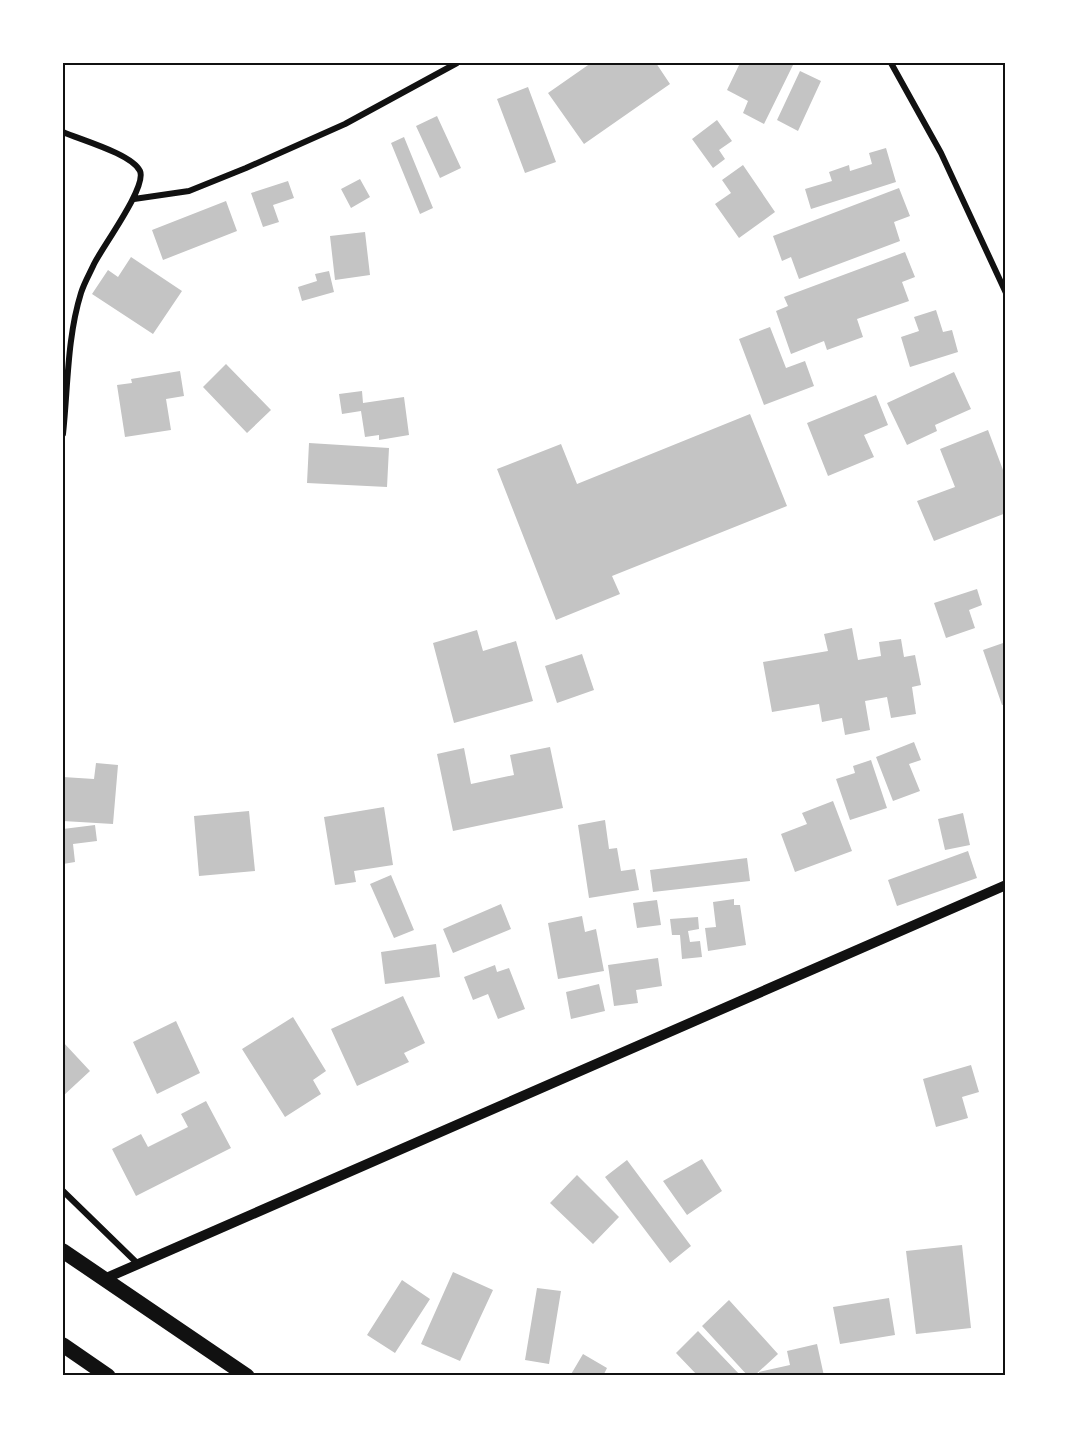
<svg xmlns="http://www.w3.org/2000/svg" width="1069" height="1439" font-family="Roboto,sans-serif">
<rect width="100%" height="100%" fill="#fff"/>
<!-- building -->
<path fill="#c4c4c4" d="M 591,63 L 656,63 L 670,84 L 584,144 L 548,93 Z
M 740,63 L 789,63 L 793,65 L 764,124 L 743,113 L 748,101 L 727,90 Z
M 800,71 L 821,81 L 798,131 L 777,120 Z
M 528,87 L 556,162 L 525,173 L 497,99 Z
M 437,116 L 461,168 L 440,178 L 416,126 Z
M 717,120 L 732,141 L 719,150 L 725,159 L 713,168 L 692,139 Z
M 404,137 L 433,208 L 420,214 L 391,143 Z
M 886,148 L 896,182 L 811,209 L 805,189 L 832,181 L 829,172 L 849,165 L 850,171 L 872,164 L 869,153 Z
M 743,165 L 775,212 L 739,238 L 715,204 L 731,193 L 722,180 Z
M 360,179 L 370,197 L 351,208 L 341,189 Z
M 288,181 L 294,198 L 273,205 L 279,222 L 263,227 L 251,193 Z
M 899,188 L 910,216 L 894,222 L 900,241 L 799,279 L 791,257 L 782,261 L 773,236 Z
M 226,201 L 237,231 L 163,260 L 152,230 Z
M 365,232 L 370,275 L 335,280 L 330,236 Z
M 905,252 L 915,277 L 902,282 L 909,301 L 857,319 L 863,337 L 827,350 L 824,341 L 791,354 L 776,311 L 788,306 L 784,297 Z
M 131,257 L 182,291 L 153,334 L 92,294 L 108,270 L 118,277 Z
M 329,271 L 334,292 L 302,301 L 298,287 L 317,281 L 315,274 Z
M 936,310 L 943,332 L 952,330 L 958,352 L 910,367 L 901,337 L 919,331 L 914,317 Z
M 770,327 L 786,368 L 805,361 L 814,386 L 764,405 L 739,339 Z
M 226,364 L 271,410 L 247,433 L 203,387 Z
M 180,371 L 184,396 L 166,399 L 171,430 L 125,437 L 117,385 L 132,383 L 131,379 Z
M 954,372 L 971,409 L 935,425 L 937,431 L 907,445 L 887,403 Z
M 362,391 L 363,403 L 404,397 L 409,435 L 379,440 L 379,435 L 365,437 L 361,411 L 342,414 L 339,394 Z
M 876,395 L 888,425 L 864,435 L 874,457 L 828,476 L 807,423 Z
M 750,414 L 787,506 L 612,576 L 620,594 L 556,620 L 497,469 L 561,444 L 577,484 Z
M 988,430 L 1006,478 L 1006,513 L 934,541 L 917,501 L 955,487 L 940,449 Z
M 309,443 L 389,448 L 387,487 L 307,483 Z
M 977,589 L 982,605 L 969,610 L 975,628 L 946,638 L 934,603 Z
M 852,628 L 858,660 L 881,656 L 879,642 L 901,639 L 904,657 L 915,655 L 921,685 L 912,687 L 916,714 L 891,718 L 887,697 L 865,701 L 870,730 L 845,735 L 842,718 L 822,722 L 819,704 L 772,712 L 763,662 L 828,651 L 824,634 Z
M 477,630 L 483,651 L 516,641 L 533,701 L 454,723 L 433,643 Z
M 1006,642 L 1006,704 L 1002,705 L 983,650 Z
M 582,654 L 594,690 L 557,703 L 545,666 Z
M 914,742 L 921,760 L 909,764 L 920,791 L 893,801 L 876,757 Z
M 550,747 L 563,808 L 453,831 L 437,754 L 464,748 L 471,784 L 514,775 L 510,755 Z
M 871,760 L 887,808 L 850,820 L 836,779 L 855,773 L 853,766 Z
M 96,763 L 118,765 L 113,824 L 63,821 L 63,777 L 94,779 Z
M 833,801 L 852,851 L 795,872 L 781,834 L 807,824 L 802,813 Z
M 384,807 L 393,865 L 354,871 L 356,882 L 335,885 L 324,817 Z
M 249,811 L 255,871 L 199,876 L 194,816 Z
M 963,813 L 970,845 L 945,850 L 938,819 Z
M 605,820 L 609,849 L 617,848 L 621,871 L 635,869 L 639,890 L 589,898 L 578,825 Z
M 95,825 L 97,841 L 73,844 L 75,862 L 63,864 L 63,829 Z
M 968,851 L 977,878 L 897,906 L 888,880 Z
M 747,858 L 750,881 L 653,892 L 650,870 Z
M 391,875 L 414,930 L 394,938 L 370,884 Z
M 734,899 L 734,905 L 740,905 L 746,945 L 708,951 L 705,928 L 716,927 L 713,902 Z
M 657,900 L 661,925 L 637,928 L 633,903 Z
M 501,904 L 511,929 L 453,953 L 443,929 Z
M 582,916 L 585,932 L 596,929 L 604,971 L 558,979 L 548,923 Z
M 698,917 L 699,929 L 688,931 L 690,942 L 700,941 L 702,957 L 682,959 L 680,935 L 672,935 L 670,919 Z
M 436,944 L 440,977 L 385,984 L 381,952 Z
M 658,958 L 662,986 L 636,990 L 638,1003 L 614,1006 L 608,965 Z
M 495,965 L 497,972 L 509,968 L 525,1009 L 498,1019 L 488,994 L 473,1000 L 464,977 Z
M 599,984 L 605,1011 L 571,1019 L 566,992 Z
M 403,996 L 425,1043 L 404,1053 L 409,1062 L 357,1086 L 331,1029 Z
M 293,1017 L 326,1071 L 313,1080 L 321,1094 L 285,1117 L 242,1049 Z
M 176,1021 L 200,1073 L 157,1094 L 133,1042 Z
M 63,1042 L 90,1071 L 63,1096 Z
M 971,1065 L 979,1092 L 962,1097 L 968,1118 L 936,1127 L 923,1079 Z
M 206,1101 L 231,1148 L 136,1196 L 112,1149 L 141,1134 L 148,1147 L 188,1127 L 181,1114 Z
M 702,1159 L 722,1191 L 687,1215 L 663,1181 Z
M 627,1160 L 691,1246 L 670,1263 L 605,1177 Z
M 577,1175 L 619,1217 L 593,1244 L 550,1203 Z
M 962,1245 L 971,1328 L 916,1334 L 906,1251 Z
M 453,1272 L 493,1290 L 460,1361 L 421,1344 Z
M 402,1280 L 430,1299 L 395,1353 L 367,1335 Z
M 537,1288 L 561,1291 L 549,1364 L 525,1360 Z
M 889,1298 L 895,1335 L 840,1344 L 833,1307 Z
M 729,1300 L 778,1354 L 754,1376 L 748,1376 L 702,1326 Z
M 698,1331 L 741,1376 L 698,1376 L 676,1353 Z
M 817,1344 L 824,1376 L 760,1376 L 759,1372 L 790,1365 L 787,1351 Z
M 583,1354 L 607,1368 L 603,1376 L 570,1376 Z"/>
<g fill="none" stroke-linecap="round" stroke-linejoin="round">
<!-- minor -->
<path stroke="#111" stroke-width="6" d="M 891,63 L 941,153 L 1006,293
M 63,132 C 81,140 132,154 140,171 C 147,187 103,246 94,264 C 90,273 84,283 81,293 C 67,338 68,387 63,434
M 134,199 L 189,191 L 246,168 L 345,124 L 457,63
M 63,1191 L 138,1264"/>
<!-- tertiary -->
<path stroke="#111" stroke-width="10" d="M 104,1279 L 1006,885"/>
<!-- primary -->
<path stroke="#111" stroke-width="15" d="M 63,1251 L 247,1376
M 63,1345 L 108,1376"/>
</g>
<!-- border -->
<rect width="1069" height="1439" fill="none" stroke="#ffffff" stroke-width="129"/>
<rect x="64" y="64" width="940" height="1310" fill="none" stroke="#111" stroke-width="2"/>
</svg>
